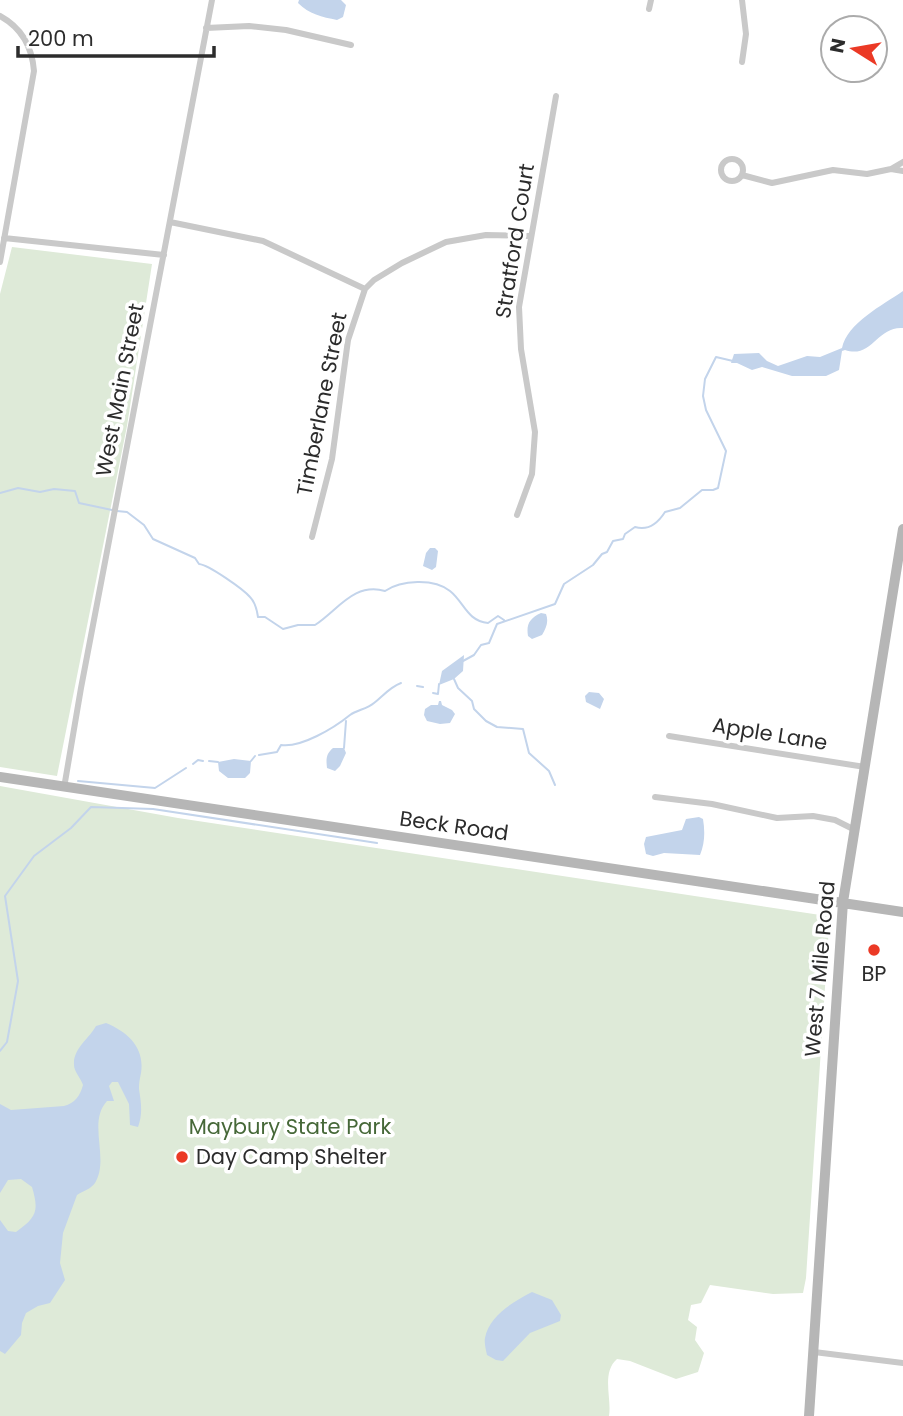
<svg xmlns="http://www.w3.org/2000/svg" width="903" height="1416" font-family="Poppins,sans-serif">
<rect width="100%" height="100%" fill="#fff"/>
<!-- green -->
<path fill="#deead8" d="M 12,247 L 152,264 L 127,426 L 57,776 L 0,767 L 0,294 Z
M 0,786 L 178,818 L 827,916 L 829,926 L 806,1278 L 803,1293 L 773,1294 L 710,1285 L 701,1303 L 691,1305 L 688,1320 L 697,1327 L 695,1340 L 704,1353 L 698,1372 L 676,1379 L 630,1361 L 617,1359 C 601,1373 612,1398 609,1416 L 0,1416 Z"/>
<!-- water -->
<path fill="#c3d4eb" d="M 299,0 L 341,0 L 346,5 L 343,17 L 337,20 C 322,17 309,14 298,3 Z
M 903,291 L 903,328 C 877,326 872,359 845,350 L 842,351 L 839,370 L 826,376 L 792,376 L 762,367 L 752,370 L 737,363 L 731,363 L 734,354 L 759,353 L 767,361 L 778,366 L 807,356 L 820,357 L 842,348 C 847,323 883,305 903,291 Z
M 430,548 L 435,548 L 438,551 L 436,567 L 432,570 L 423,566 L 426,553 Z
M 541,613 L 546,614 C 549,622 546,628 542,635 L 532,639 L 528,636 C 526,624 530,618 541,613 Z
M 464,655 L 463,671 L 454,679 L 439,685 L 442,671 Z
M 589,692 L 599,693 L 604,699 L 600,709 L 586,702 L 585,696 Z
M 439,701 L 441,701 L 442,705 L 452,710 L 455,714 L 450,723 L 440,724 L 427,721 L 424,715 L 425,709 L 431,705 L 438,705 Z
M 333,748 L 344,748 L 346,753 L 340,766 L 335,771 L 327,768 C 326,759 326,754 333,748 Z
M 234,759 L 251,761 L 250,773 L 245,778 L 228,778 L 219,771 L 218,762 Z
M 699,817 L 703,819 C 705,831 705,843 700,855 L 664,853 L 653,856 L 646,854 L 644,844 L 646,837 L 682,830 L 686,819 Z
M 106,1023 C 128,1032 145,1048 141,1073 C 140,1078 139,1082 139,1089 C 141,1102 143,1114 138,1127 L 130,1125 L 129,1104 L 118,1082 L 112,1082 L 109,1086 L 114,1101 L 107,1101 C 87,1123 110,1158 95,1183 C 91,1189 83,1191 77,1195 L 63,1233 L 60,1263 L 65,1280 L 50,1303 L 38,1306 L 26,1313 L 22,1323 L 21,1335 L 5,1354 L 0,1351 L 0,1220 L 8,1231 L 16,1232 C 37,1217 39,1211 32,1187 L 21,1179 L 8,1180 L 0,1193 L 0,1104 L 11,1110 L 64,1106 C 75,1103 80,1096 83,1085 C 81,1078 74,1072 74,1065 C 73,1048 89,1039 96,1026 Z
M 532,1292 L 552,1300 L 561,1315 L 560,1321 L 530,1333 L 503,1361 L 496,1360 L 487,1355 C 486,1350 484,1343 485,1338 C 489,1316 514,1301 532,1292 Z"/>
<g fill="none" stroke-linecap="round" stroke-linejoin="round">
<!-- stream -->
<path stroke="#c3d4eb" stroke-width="2" d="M 0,493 L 18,488 L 40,492 L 54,489 L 75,491 L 79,503 L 112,510
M 117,511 L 127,512 L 144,525 L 153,539 L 195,558 L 199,564 C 209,565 243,589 250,597 C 255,602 257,610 258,617 L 265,617 L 283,629 L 298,625 L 315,625 C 338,610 354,582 385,591 C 401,580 434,578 450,591 C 464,602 467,621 488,623 L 498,616 L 504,620
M 463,661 L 474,655 L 481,645 L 489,643 L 497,624 L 555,604 L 564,584 L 593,565 L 602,554 L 607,552 L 613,541 L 623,539 L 625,534 L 635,527 C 648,531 658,523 665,512 L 680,508 L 702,490 L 713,490 L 718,488 L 726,451 L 706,410 L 703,396 L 705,379 L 716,357 L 733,361
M 454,679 L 458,688 L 472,701 L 474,709 L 486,721 L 497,727 L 523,729 L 529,753 L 549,771 L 555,785
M 417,686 L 423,687
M 433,693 L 438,694 L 439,684
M 344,748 L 346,721
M 259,755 L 277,752 L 281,745 C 301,748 334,728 350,715 C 357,710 367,709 374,703 C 383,696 390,687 401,683
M 209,761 L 218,762
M 251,761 L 255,756
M 193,764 L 198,760 L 203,761
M 78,781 L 155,788 L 186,768
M 0,1051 L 7,1042 L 18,981 L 5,896 L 34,856 L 71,828 L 91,807 L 153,809 L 377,843"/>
<!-- street -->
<path stroke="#c9c9c9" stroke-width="6" d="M 742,0 L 746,34 L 742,62
M 649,9 L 651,0
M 0,16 C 22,28 32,46 34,71 L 0,262
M 206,28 L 249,26 L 286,30 L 351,45
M721 170a11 11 0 1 1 22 0a11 11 0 1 1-22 0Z
M 891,169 L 903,171
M 742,175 L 772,183 L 833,170 L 867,174 L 891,169 L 903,162
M 170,222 L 263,241 L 365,289
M 4,238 L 164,255
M 517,515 L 532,474 L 535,432 L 521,349 L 519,307 L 556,96
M 312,537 L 332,459 L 348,340 L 365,289 L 374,280 L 402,263 L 446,242 L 486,235 L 530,236
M 669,736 L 865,767
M 64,788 L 81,688 L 212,0
M 655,797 L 712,804 L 777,818 L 813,816 L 835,820 L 855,830
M 814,1352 L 903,1363"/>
<!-- secondary -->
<path stroke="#b6b6b6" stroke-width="10" d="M 0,777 L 903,912
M 809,1416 L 843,902 L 903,529"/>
</g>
<!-- markers -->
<g fill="#eb3925" stroke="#fff" stroke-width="2.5">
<circle cx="874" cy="950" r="7"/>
<circle cx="182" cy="1157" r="7"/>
</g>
<g text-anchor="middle" stroke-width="7" stroke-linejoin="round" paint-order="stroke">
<!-- street labels -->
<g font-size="21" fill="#2c2c2c" stroke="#fff">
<text transform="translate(515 241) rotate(-81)" y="7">Stratford Court</text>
<text transform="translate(120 390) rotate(-79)" y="7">West Main Street</text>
<text transform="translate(322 404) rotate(-79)" y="7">Timberlane Street</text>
<text transform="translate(770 734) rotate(9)" y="7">Apple Lane</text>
<text transform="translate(454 826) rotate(8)" y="7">Beck Road</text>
<text transform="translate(820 969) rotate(-85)" y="7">West 7 Mile Road</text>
</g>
<!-- poi labels -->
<g font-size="21" fill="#2c2c2c" stroke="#fff">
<text x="874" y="981">BP</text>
<text x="196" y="1164" text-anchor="start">Day Camp Shelter</text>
</g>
<!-- park labels -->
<g font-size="21" fill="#466838" stroke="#fff">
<text x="290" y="1134">Maybury State Park</text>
</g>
</g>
<!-- north arrow -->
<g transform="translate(854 49) rotate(281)"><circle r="33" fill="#ffffff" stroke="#ababab" stroke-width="2"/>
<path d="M0-5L12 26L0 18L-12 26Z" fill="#eb3925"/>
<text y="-10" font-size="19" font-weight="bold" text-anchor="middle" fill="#2c2c2c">N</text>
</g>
<!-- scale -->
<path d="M18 46v10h196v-10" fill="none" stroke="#2c2c2c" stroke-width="3.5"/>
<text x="28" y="46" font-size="21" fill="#2c2c2c" stroke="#ffffff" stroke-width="5" paint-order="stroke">200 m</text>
</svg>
